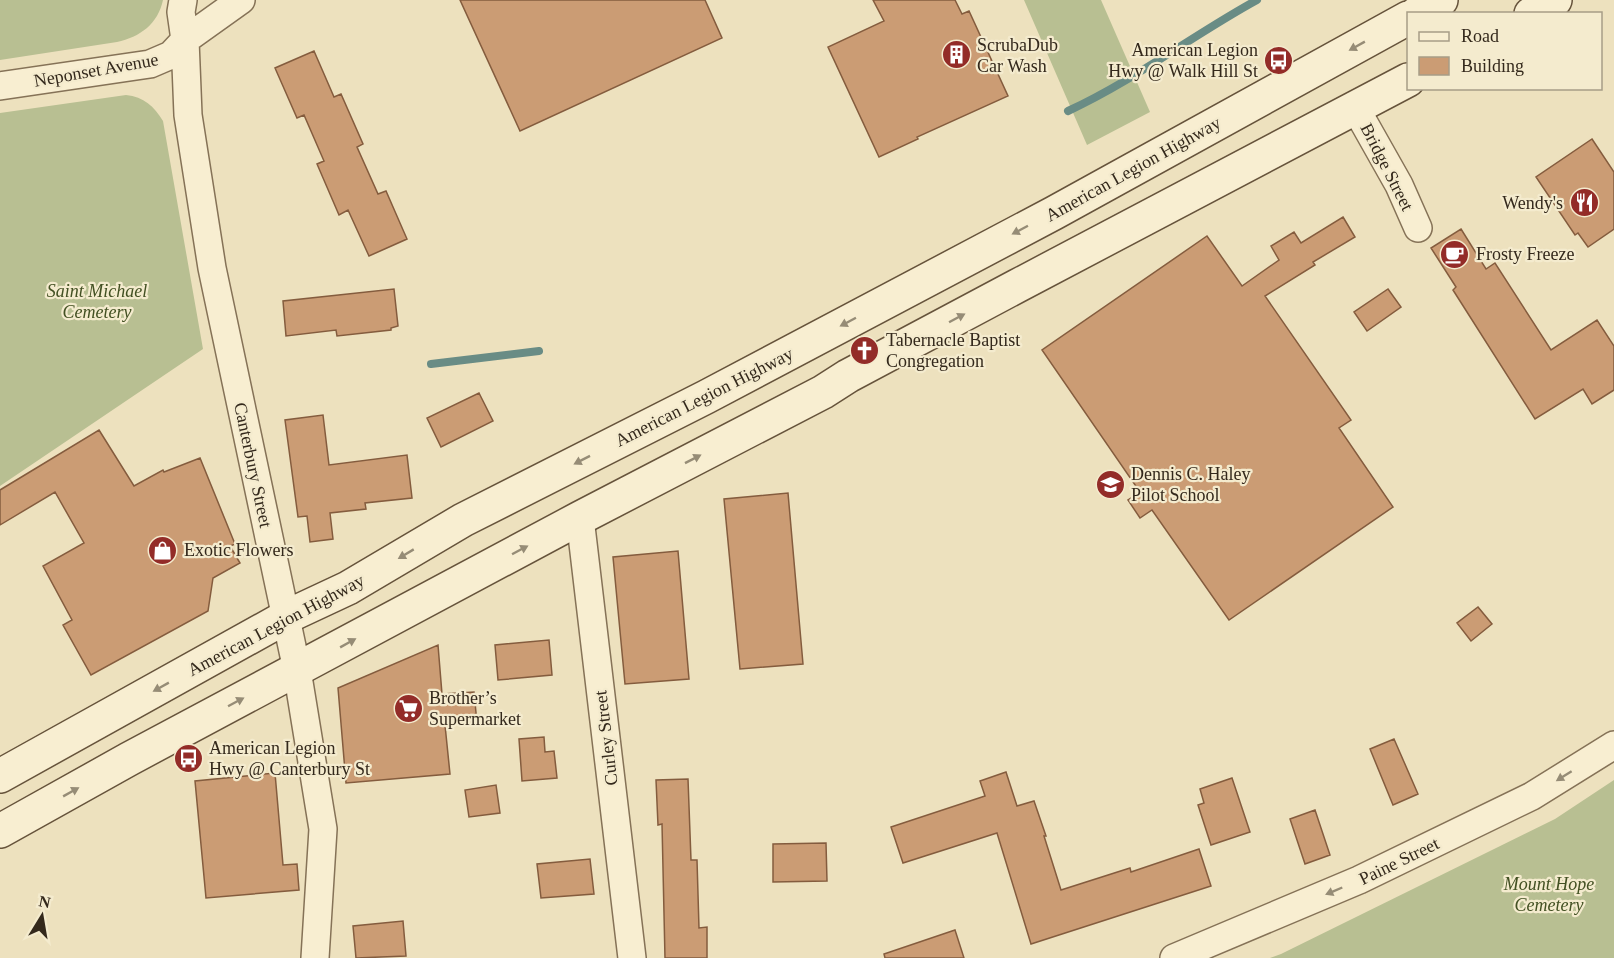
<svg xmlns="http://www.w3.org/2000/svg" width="1614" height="958" font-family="Georgia,serif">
<rect width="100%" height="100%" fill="#ede1be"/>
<!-- cemetery -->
<path fill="#b8bf92" d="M 0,0 L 163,0 C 158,24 140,37 117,42 L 0,60 Z
M 1024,0 L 1101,0 L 1150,112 L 1087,145 Z
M 126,95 C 144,97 154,106 163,121 L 203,349 L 0,486 L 0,113 Z
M 1614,780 L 1614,958 L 1270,958 L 1281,954 L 1555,819 Z"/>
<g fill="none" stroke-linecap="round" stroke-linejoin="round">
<!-- stream -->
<path stroke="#698c85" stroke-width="8" d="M 1068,111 C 1135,80 1193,35 1257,0
M 431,364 L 539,351"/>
</g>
<!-- building -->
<path fill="#cb9c74" stroke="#845c3e" stroke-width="1.5" d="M 460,0 L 705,0 L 722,38 L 520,131 Z
M 873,0 L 955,0 L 962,14 L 969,11 L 1008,96 L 917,137 L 918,139 L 879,157 L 828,47 L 884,21 Z
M 314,51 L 334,97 L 341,94 L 363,144 L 357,147 L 378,194 L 386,191 L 407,239 L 369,256 L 348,210 L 339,215 L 317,164 L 324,161 L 304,115 L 297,118 L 275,68 Z
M 1592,139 L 1614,172 L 1614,229 L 1588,247 L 1578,233 L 1575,235 L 1536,177 Z
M 1343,217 L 1355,237 L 1313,262 L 1315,265 L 1265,296 L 1351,420 L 1339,428 L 1393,507 L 1229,620 L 1152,510 L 1140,518 L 1128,500 L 1140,492 L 1042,350 L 1207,236 L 1242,286 L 1279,260 L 1271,246 L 1294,232 L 1301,243 Z
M 1461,229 L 1486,269 L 1495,263 L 1551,350 L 1597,320 L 1614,346 L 1614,390 L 1592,404 L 1583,389 L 1535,419 L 1453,290 L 1456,287 L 1431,248 Z
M 394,289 L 398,326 L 391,328 L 391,330 L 337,336 L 336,330 L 286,336 L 283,301 Z
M 1388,289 L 1401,307 L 1367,331 L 1354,312 Z
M 479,393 L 493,421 L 441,447 L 427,418 Z
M 323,415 L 329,465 L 407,455 L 412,498 L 365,503 L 366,509 L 330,513 L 333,539 L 310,542 L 307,516 L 298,517 L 285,420 Z
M 99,430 L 134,486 L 163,470 L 164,472 L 200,458 L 235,544 L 230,546 L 240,563 L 213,578 L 208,611 L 91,675 L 63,625 L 72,620 L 43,566 L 84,543 L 55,492 L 0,525 L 0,490 Z
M 788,493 L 803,664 L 740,669 L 724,499 Z
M 678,551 L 689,679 L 625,684 L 613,557 Z
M 1478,607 L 1492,624 L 1471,641 L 1457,623 Z
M 549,640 L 552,675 L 498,680 L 495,645 Z
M 438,645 L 442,694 L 474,692 L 477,723 L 445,725 L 450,774 L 346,783 L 338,688 Z
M 544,737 L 545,752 L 554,751 L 557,778 L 522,781 L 519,739 Z
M 1394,739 L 1418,794 L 1393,805 L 1370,749 Z
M 1006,772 L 1017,806 L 1034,801 L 1046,836 L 1044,836 L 1061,890 L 1130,868 L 1131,872 L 1199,849 L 1211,886 L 1031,944 L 997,833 L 903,863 L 891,827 L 985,796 L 980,781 Z
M 275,773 L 283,865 L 297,864 L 299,890 L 206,898 L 195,781 Z
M 1232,778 L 1250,832 L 1211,845 L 1198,805 L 1204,803 L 1200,789 Z
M 688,779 L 691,860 L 697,860 L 699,928 L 707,927 L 707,958 L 665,958 L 662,824 L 658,825 L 656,780 Z
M 496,785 L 500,813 L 469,817 L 465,790 Z
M 1315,810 L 1330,855 L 1305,864 L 1290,819 Z
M 826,843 L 827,881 L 773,882 L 773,844 Z
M 590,859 L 594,894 L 541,898 L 537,864 Z
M 403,921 L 406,956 L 356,958 L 353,926 Z
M 955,930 L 964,958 L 885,958 L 884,954 Z"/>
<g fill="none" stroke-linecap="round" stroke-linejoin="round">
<defs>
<path id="street" d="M 241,0 L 185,40 L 188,115 L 212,268 L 297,670 L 323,829 L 315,958
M 0,86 L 150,64 L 171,55 L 185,40 L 181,12 L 183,0
M 1355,107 L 1399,185 L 1418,228
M 580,518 L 632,958
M 1174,958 L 1359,880 L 1532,796 L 1614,745"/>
<path id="secondary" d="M 1416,14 L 1441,0
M 1531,14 L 1555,0
M 0,776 L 286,617 L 348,588 L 463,520 L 706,397 L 1054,213 L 1408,18
M 0,831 L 129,759 L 580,518 L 823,392 L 848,376 L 1017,286 L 1408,80"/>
</defs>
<!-- street casing -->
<use href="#street" stroke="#857257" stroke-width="30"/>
<!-- secondary casing -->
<use href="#secondary" stroke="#66533b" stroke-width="36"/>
<!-- street -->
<use href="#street" stroke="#f8eed1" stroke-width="27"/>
<!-- secondary -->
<use href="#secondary" stroke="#f8eed1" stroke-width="33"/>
</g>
<!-- one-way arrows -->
<defs><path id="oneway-solid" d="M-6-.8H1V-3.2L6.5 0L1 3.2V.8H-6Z" transform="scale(1.5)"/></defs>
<g fill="#968c76">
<use href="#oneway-solid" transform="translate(1357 46) rotate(151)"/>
<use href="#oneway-solid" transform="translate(1020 230) rotate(152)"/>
<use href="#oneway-solid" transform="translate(957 318) rotate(-28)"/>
<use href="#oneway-solid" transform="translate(848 322) rotate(152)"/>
<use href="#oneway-solid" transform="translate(693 459) rotate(-27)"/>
<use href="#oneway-solid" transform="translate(582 460) rotate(153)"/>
<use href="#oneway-solid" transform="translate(520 550) rotate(-28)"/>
<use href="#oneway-solid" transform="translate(406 554) rotate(149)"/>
<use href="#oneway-solid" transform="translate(348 643) rotate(-29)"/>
<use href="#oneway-solid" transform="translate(161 687) rotate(151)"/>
<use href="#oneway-solid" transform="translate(236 702) rotate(-28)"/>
<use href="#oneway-solid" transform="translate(1564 776) rotate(148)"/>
<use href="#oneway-solid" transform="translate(71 792) rotate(-29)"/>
<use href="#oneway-solid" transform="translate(1334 891) rotate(157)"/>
</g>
<!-- icons -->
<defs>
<symbol id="building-disc" viewBox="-11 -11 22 22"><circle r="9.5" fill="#932c28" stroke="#f4ebce"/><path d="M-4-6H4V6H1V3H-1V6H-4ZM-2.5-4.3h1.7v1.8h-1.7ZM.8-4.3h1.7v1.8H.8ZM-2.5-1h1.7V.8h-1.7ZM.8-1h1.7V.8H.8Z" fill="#fff"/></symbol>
<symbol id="bus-disc" viewBox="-11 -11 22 22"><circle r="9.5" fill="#932c28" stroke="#f4ebce"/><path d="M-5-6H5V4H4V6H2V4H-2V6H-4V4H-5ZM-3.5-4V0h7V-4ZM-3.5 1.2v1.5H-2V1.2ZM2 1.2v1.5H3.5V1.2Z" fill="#fff"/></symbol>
<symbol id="restaurant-disc" viewBox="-11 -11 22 22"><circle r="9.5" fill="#932c28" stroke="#f4ebce"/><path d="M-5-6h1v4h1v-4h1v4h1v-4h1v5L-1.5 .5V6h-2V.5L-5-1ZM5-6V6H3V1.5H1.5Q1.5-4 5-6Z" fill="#fff"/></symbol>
<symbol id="cafe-disc" viewBox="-11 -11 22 22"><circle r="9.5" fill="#932c28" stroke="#f4ebce"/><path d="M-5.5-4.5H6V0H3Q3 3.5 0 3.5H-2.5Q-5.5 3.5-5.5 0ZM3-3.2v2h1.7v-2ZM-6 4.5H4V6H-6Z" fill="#fff"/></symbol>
<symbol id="church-disc" viewBox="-11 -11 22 22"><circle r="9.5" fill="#932c28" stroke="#f4ebce"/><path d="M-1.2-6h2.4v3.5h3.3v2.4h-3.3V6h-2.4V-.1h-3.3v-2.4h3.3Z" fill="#fff"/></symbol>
<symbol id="school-disc" viewBox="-11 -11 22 22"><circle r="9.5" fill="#932c28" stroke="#f4ebce"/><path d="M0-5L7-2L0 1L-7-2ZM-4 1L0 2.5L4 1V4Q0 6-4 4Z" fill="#fff"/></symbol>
<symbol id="shop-disc" viewBox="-11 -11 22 22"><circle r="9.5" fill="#932c28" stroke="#f4ebce"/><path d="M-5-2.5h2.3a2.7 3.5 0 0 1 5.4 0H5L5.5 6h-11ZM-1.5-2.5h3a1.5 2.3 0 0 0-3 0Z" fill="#fff"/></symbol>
<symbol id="supermarket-disc" viewBox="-11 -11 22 22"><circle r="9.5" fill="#932c28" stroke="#f4ebce"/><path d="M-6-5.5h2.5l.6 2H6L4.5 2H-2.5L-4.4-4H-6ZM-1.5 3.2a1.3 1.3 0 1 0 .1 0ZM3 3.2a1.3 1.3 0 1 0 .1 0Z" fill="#fff"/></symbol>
</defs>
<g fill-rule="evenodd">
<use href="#building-disc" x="940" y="38" width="33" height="33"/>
<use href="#bus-disc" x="1262" y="44" width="33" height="33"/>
<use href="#restaurant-disc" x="1568" y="186" width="33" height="33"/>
<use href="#cafe-disc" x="1438" y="238" width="33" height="33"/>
<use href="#church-disc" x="848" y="334" width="33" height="33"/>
<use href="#school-disc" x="1094" y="468" width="33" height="33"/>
<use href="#shop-disc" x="146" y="534" width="33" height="33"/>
<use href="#supermarket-disc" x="392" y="692" width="33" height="33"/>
<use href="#bus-disc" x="172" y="742" width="33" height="33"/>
</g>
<g text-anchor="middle" stroke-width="4.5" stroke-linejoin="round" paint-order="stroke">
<!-- poi labels -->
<g font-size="18" fill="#34291c" stroke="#f4ebce" text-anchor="start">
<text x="977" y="51">ScrubaDub<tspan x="977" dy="21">Car Wash</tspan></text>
<text x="1258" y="56" text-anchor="end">American Legion<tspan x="1258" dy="21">Hwy @ Walk Hill St</tspan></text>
<text x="1563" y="209" text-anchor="end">Wendy's</text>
<text x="1476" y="260">Frosty Freeze</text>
<text x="886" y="346">Tabernacle Baptist<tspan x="886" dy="21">Congregation</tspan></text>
<text x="1131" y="480">Dennis C. Haley<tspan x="1131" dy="21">Pilot School</tspan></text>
<text x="184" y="556">Exotic Flowers</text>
<text x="429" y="704">Brother’s<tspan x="429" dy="21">Supermarket</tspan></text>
<text x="209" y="754">American Legion<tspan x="209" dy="21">Hwy @ Canterbury St</tspan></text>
</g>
<!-- street labels -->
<g font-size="18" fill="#34291c" stroke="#f4ebce">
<text transform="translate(96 70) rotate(-10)" y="6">Neponset Avenue</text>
<text transform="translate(1387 167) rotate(63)" y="6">Bridge Street</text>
<text transform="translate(1133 169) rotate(-29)" y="6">American Legion Highway</text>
<text transform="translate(704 397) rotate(-27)" y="6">American Legion Highway</text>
<text transform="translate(253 465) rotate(78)" y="6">Canterbury Street</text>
<text transform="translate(276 625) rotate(-28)" y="6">American Legion Highway</text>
<text transform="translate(606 738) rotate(-97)" y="6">Curley Street</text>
<text transform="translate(1399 861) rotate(-26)" y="6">Paine Street</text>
</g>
<!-- park labels -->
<g font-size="18" font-style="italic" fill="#435123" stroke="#f4ebce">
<text x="97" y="297">Saint Michael<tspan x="97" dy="21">Cemetery</tspan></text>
<text x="1549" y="890">Mount Hope<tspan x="1549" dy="21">Cemetery</tspan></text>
</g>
</g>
<!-- legend -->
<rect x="1407" y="12" width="195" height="78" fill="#f4ebce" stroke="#a79d87" stroke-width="1.5"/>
<rect x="1419" y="32" width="30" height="9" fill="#f8eed1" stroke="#a79d87" stroke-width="1.5"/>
<text x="1461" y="42" font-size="18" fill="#34291c">Road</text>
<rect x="1419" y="57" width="30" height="18" fill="#cb9c74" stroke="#a79d87" stroke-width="1.5"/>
<text x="1461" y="72" font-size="18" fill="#34291c">Building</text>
<!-- north arrow -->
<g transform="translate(42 916) rotate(11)" stroke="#f4ebce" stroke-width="4.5" paint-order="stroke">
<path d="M0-4.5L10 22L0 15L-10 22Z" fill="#34291c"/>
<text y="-9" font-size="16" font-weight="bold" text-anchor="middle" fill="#34291c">N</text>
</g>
</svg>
